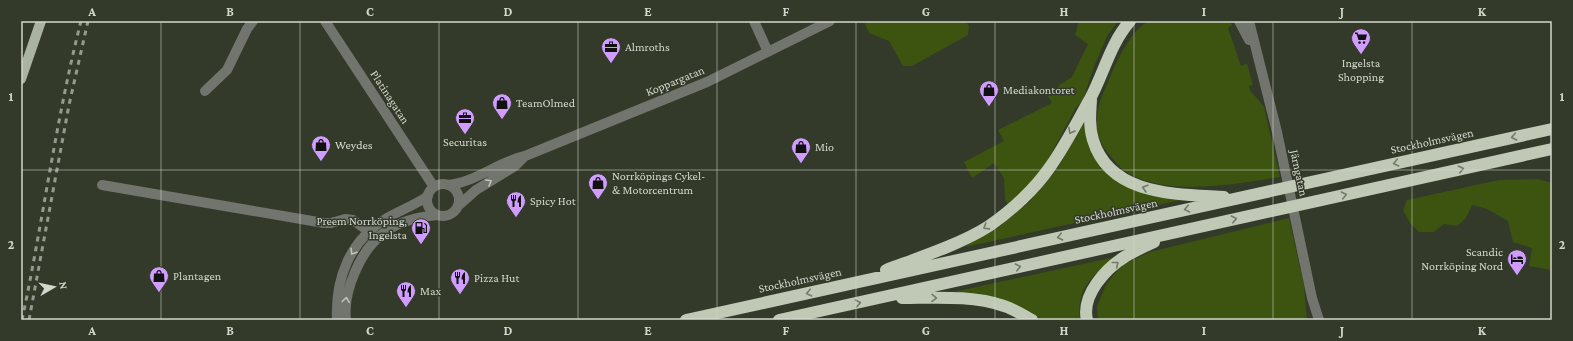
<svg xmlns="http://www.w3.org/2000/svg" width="1573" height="341" font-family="'Crimson Pro',serif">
<rect width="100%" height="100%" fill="#333a2a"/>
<!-- green -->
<path fill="#3c5410" d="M 866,21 L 966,21 L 969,26 L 968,35 L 912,66 L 903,66 L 889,41 L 869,33 L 864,22 Z
M 1079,21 L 1118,21 L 1107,36 L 1093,69 L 1083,100 L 1075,109 L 1043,169 L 1020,194 L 1008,204 L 1005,200 L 1004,178 L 994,163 L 972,178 L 964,162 L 1004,141 L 998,130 L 1052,103 L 1048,96 L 1061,84 L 1072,77 L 1088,44 L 1075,35 Z
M 1148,21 L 1230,21 L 1232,25 L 1228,28 L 1241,66 L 1247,64 L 1253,85 L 1249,86 L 1250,90 L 1264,107 L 1280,177 C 1235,184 1160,199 1121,168 C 1117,164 1113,159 1109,154 C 1092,135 1095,111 1105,89 C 1115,66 1126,36 1148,21 Z
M 1084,120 L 1086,137 L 1094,156 L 1106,172 L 1185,199 L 965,247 L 969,243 L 995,230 L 1029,202 L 1058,168 Z
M 1537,179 L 1552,183 L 1552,270 L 1529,266 L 1532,248 L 1513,242 L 1508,221 L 1487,209 L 1472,205 L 1466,218 L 1457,226 L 1444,224 L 1434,232 L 1419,232 L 1410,223 L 1403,210 L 1407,200 L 1499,180 Z
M 1289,218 L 1304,286 L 1307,320 L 1098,320 L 1097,306 L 1107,283 L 1122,265 L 1150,252 Z
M 1115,257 C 1093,276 1076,287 1080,320 L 1041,320 L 1036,316 L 951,296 L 953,292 Z"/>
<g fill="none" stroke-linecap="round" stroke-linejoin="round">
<!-- minor -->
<path stroke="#71756d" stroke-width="10" d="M 325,21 L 434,187
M 754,21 L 768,52
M 1239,21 L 1249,40
M 1249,21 L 1277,132 L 1312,298 L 1319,320
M 205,91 L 227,70 L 247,29 L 253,21
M427 200a16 16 0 1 1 32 0a16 16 0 1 1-32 0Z
M 102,185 L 324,223 L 331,223 L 345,219 L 353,220 L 364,228 L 376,238
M 448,185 C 476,182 498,162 525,156 L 707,82 L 830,21
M 458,206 L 476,190 L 515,166 L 525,156
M 337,320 C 335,278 350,240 387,218 C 401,210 415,205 428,196
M 346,320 C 344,303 348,288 355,272 C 371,234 396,219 437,215"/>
<!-- major -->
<path stroke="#aab2a1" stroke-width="10" d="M 21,79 L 41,21"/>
<!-- highway -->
<path stroke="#c0c9b6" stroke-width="12" d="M 1091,100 C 1090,114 1089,127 1093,140 C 1110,196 1176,194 1224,197
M 886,270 C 918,258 961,244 989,226 C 1011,211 1035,189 1050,167 C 1065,146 1077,122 1090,99 C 1104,73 1110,44 1130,21
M 902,298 C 935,298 972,295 1004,306 C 1014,309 1023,315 1032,320
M 686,320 L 1552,129
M 779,320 L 1552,149
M 1087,320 C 1081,295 1106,268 1126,256 C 1135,251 1145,246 1154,242"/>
<!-- rail -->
<path stroke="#959a8e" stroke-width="3" stroke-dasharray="5 5" stroke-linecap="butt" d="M 22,320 C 43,221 56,119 81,21
M 29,320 L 69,105 L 88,21"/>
</g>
<!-- one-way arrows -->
<defs><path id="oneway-chevron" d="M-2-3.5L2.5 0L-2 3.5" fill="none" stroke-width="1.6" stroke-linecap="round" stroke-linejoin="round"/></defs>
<g stroke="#727a69">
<use href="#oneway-chevron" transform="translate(1071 131) rotate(120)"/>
<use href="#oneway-chevron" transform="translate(1514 137) rotate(168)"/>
<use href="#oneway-chevron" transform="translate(1396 163) rotate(168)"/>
<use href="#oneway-chevron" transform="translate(1461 169) rotate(-12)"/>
<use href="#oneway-chevron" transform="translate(1145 188) rotate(-164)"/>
<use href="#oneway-chevron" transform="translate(1344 195) rotate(-12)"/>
<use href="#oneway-chevron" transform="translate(1187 209) rotate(168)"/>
<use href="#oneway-chevron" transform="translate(1234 219) rotate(-13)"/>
<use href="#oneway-chevron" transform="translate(986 227) rotate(148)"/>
<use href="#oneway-chevron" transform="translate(1060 237) rotate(168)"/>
<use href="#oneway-chevron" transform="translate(1116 264) rotate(-38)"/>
<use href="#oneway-chevron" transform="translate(1018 267) rotate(-13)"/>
<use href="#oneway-chevron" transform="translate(809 293) rotate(168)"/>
<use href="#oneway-chevron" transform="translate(934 298) rotate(1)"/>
<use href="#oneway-chevron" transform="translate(858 303) rotate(-12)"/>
</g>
<g stroke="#bfc3ba">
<use href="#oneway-chevron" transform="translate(489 182) rotate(-30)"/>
<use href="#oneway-chevron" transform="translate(353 252) rotate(123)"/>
<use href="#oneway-chevron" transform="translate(346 300) rotate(-83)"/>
</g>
<!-- grid -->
<path fill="none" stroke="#d3d7cd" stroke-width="1" stroke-opacity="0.55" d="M 161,21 L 161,320M 300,21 L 300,320M 439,21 L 439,320M 578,21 L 578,320M 717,21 L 717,320M 856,21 L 856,320M 995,21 L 995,320M 1134,21 L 1134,320M 1273,21 L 1273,320M 1412,21 L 1412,320M 21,170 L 1552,170"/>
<!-- icons -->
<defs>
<symbol id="supermarket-pin" viewBox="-11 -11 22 30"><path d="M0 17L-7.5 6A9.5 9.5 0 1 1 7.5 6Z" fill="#d09dfe" stroke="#333a2a"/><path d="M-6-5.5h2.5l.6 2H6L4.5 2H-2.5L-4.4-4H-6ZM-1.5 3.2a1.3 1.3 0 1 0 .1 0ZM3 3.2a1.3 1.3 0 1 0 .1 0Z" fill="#111"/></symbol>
<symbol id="office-pin" viewBox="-11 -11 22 30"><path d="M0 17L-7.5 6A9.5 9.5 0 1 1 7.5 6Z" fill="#d09dfe" stroke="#333a2a"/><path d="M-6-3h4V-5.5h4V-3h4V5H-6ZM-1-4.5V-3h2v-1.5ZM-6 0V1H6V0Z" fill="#111"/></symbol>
<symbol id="shop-pin" viewBox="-11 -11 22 30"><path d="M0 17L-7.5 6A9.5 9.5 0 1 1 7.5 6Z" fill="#d09dfe" stroke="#333a2a"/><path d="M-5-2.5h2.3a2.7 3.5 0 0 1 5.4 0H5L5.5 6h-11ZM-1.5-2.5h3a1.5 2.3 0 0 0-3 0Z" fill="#111"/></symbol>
<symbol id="restaurant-pin" viewBox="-11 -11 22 30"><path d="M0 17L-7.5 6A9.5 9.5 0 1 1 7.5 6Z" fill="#d09dfe" stroke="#333a2a"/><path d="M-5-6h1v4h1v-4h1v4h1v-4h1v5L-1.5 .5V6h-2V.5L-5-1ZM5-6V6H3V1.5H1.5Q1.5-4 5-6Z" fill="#111"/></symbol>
<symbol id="fuel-pin" viewBox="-11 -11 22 30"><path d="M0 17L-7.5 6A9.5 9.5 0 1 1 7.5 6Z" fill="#d09dfe" stroke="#333a2a"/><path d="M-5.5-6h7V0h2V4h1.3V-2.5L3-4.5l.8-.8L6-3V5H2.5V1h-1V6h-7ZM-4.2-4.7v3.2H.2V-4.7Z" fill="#111"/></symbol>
<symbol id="hotel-pin" viewBox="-11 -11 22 30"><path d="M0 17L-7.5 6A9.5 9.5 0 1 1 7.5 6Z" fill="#d09dfe" stroke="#333a2a"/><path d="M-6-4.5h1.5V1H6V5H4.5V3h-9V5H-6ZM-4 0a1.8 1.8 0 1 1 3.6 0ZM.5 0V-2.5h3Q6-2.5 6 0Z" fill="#111"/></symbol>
</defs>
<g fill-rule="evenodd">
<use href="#supermarket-pin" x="1350" y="27" width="22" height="30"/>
<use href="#office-pin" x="600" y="36" width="22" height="30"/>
<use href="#shop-pin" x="978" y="79" width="22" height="30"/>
<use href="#shop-pin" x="491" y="92" width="22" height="30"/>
<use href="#office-pin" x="454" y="107" width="22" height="30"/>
<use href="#shop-pin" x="310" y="134" width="22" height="30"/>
<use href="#shop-pin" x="790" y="136" width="22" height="30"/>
<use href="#shop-pin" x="587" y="172" width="22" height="30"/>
<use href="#restaurant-pin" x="505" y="190" width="22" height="30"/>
<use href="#fuel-pin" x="410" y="217" width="22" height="30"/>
<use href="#hotel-pin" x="1506" y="248" width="22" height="30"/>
<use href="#shop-pin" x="148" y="265" width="22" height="30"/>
<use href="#restaurant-pin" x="449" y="267" width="22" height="30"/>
<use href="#restaurant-pin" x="395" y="280" width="22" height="30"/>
</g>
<g text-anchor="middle" stroke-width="3" stroke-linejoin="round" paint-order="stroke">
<!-- poi labels -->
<g font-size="12" fill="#d3d7cd" stroke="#333a2a" text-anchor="start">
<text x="625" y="51">Almroths</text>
<text x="1361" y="67" text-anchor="middle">Ingelsta<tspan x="1361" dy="14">Shopping</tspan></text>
<text x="1003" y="94">Mediakontoret</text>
<text x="516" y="107">TeamOlmed</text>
<text x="465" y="146" text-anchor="middle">Securitas</text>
<text x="335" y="149">Weydes</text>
<text x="815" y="151">Mio</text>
<text x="612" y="180">Norrköpings Cykel-<tspan x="612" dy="14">&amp; Motorcentrum</tspan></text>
<text x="530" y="205">Spicy Hot</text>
<text x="407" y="225" text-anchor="end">Preem Norrköping,<tspan x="407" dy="14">Ingelsta</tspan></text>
<text x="1503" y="256" text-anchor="end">Scandic<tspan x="1503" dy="14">Norrköping Nord</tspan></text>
<text x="173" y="280">Plantagen</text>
<text x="474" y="282">Pizza Hut</text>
<text x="420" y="295">Max</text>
</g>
<!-- street labels -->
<g font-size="12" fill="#d3d7cd" stroke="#333a2a">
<text transform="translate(675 81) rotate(-22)" y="4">Koppargatan</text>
<text transform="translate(390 97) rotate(57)" y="4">Platinagatan</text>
<text transform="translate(1432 141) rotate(-12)" y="4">Stockholmsvägen</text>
<text transform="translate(1299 173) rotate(78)" y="4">Järngatan</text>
<text transform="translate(1116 211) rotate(-12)" y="4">Stockholmsvägen</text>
<text transform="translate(800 280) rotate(-12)" y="4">Stockholmsvägen</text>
</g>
</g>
<!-- border -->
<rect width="1573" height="341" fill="none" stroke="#333a2a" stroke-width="44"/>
<!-- north arrow -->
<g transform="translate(54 287) rotate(81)" stroke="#333a2a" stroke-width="3" paint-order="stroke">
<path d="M0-3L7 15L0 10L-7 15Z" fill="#d3d7cd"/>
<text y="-6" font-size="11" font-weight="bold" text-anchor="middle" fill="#d3d7cd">N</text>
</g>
<rect x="22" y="22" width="1529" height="297" fill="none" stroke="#d3d7cd" stroke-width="1.5"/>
<g font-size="13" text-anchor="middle" font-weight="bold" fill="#d3d7cd">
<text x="92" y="16">A</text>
<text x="230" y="16">B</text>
<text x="370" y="16">C</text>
<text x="508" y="16">D</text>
<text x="648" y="16">E</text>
<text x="786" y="16">F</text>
<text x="926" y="16">G</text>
<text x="1064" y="16">H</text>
<text x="1204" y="16">I</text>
<text x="1342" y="16">J</text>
<text x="1482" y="16">K</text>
<text x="11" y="101">1</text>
<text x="1562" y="101">1</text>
<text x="11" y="249">2</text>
<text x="1562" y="249">2</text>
<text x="92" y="335">A</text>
<text x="230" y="335">B</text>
<text x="370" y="335">C</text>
<text x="508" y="335">D</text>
<text x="648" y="335">E</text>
<text x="786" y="335">F</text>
<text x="926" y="335">G</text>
<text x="1064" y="335">H</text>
<text x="1204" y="335">I</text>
<text x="1342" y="335">J</text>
<text x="1482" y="335">K</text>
</g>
</svg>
